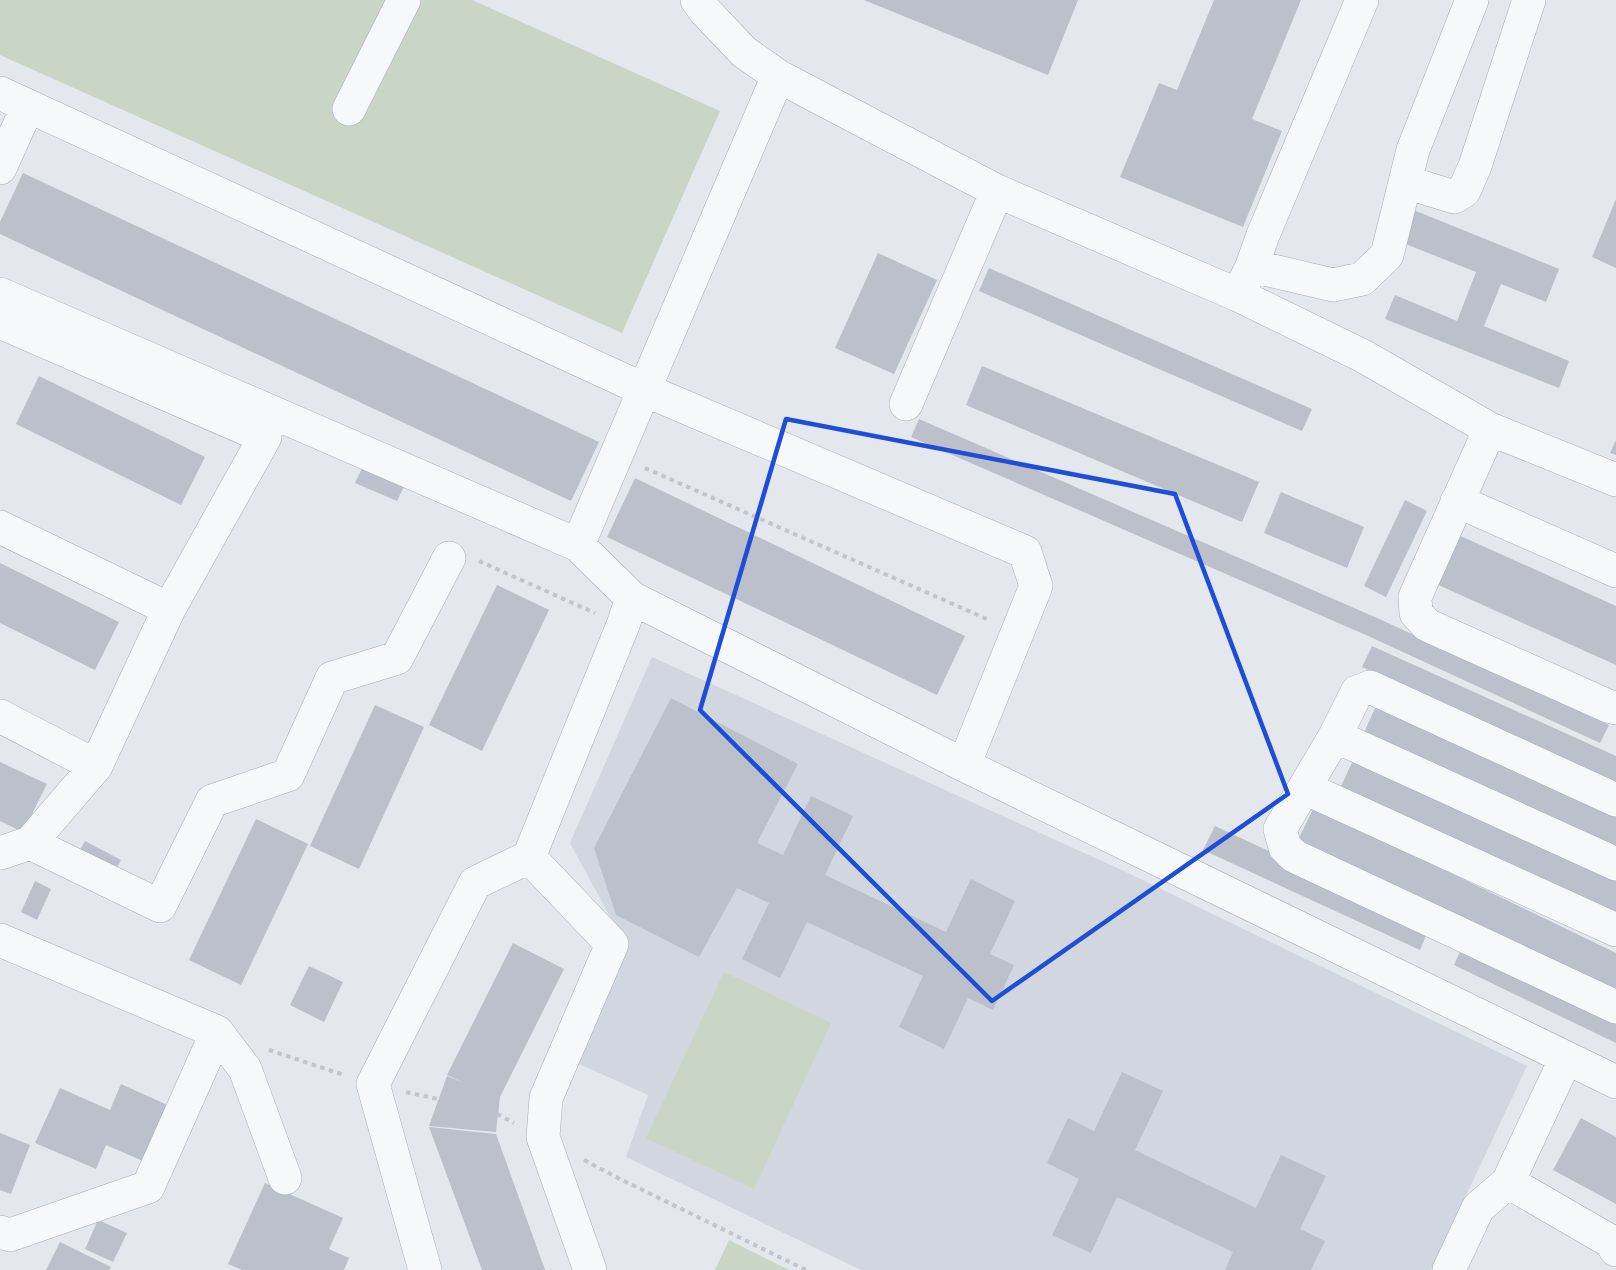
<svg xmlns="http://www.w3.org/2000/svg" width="1616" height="1270" font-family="'Alegreya Sans',sans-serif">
<rect width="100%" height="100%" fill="#e4e7ec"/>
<!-- built -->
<path fill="#d2d6de" d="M 652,657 L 1126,872 L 1527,1066 L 1431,1270 L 861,1270 L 626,1157 L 648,1095 L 577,1063 L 627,948 L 570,843 Z"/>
<!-- green -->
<path fill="#c9d6c5" d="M 0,0 L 472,0 L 720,111 L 622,333 L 0,55 Z
M 724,972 L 831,1023 L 754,1189 L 646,1138 Z
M 729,1240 L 789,1270 L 715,1270 Z"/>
<!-- building -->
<path fill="#bbc0ca" d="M 864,0 L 1078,0 L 1048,75 Z
M 1214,0 L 1301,0 L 1252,119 L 1282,131 L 1243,227 L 1120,177 L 1159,83 L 1177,90 Z
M 23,173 L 599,442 L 571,501 L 0,234 L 0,222 Z
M 1616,199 L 1616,268 L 1592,257 Z
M 1411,209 L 1559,269 L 1546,302 L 1501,284 L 1484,326 L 1569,361 L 1559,388 L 1385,319 L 1395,295 L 1457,321 L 1476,272 L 1398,241 Z
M 878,253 L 937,280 L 894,374 L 835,348 Z
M 989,268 L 1312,409 L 1302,431 L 979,291 Z
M 982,366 L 1259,482 L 1242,522 L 966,405 Z
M 39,376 L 205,457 L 181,505 L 16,424 Z
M 919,419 L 1375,617 L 1609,725 L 1600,743 L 1366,635 L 911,437 Z
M 1616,440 L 1616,455 L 1610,453 Z
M 368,455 L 410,474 L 397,501 L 355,483 Z
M 635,478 L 965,636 L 937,695 L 607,537 Z
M 1281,492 L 1364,527 L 1347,568 L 1264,533 Z
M 1405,500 L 1427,511 L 1386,597 L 1364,586 Z
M 1456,534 L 1616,606 L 1616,665 L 1434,583 Z
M 0,563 L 119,622 L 95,670 L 0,623 Z
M 497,585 L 549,610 L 482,751 L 429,725 Z
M 1372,646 L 1616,756 L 1616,785 L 1362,667 Z
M 1380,697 L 1616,807 L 1616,852 L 1363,735 Z
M 671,698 L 798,764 L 757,843 L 783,855 L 811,796 L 853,816 L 825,875 L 946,932 L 971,879 L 1015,901 L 990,954 L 1014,965 L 993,1010 L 968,998 L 944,1049 L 899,1027 L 923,976 L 807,922 L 780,978 L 742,959 L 769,903 L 737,888 L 699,957 L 616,915 L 594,848 Z
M 375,705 L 424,727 L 359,869 L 310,846 Z
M 1355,756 L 1616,877 L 1616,923 L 1338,793 Z
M 0,762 L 47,784 L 23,832 L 0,821 Z
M 1314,807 L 1616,953 L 1616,999 L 1296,844 Z
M 256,819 L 308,844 L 241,985 L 189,960 Z
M 1215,826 L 1430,926 L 1420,950 L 1203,850 Z
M 85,841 L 121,860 L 110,880 L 74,860 Z
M 35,881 L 51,889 L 37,920 L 21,912 Z
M 513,943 L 564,969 L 500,1097 L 496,1132 L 429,1126 L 447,1076 L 464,1083 L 447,1075 Z
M 1464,943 L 1616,1017 L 1616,1043 L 1454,965 Z
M 309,966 L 343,982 L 324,1022 L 290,1005 Z
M 1122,1072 L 1163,1091 L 1135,1150 L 1256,1208 L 1281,1155 L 1326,1176 L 1300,1229 L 1325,1241 L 1311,1270 L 1225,1270 L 1233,1252 L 1117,1197 L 1091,1253 L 1052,1235 L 1079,1179 L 1047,1163 L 1068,1118 L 1094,1131 Z
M 121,1084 L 174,1108 L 150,1164 L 106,1145 L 96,1169 L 35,1143 L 60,1088 L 110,1110 Z
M 1581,1118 L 1616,1137 L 1616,1204 L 1553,1170 Z
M 429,1127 L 496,1134 L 545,1270 L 482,1270 Z
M 0,1133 L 30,1145 L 11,1194 L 0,1190 Z
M 265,1183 L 343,1218 L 329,1249 L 349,1258 L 344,1270 L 242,1270 L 228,1264 Z
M 98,1220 L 127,1233 L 113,1262 L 85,1249 Z
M 60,1242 L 111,1267 L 109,1270 L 46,1270 Z"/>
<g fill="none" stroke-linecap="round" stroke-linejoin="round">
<defs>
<path id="minor" d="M 697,0 L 705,11 L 744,52 L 778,76 L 997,191 L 1238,295 L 1363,356 L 1490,429 L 1616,480
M 0,93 L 645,390 L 1025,552 L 1036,586 L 964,765
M 349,109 L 404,0
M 0,168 L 28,106
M 1406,182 L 1454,197 L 1464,191 L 1475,166 L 1529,0
M 1252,266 L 1333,285 L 1362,279 L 1387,255 L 1413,150 L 1472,0
M 1243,285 L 1252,266 L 1263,235 L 1362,0
M 0,294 L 578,545 L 632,598 L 964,765 L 1616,1082
M 0,322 L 265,437 L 169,609 L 96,766 L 30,843 L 0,853
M 906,404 L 997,191
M 1490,429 L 1415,597 L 1416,613 L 1427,625 L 1608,706 L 1616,708
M 1457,501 L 1616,571
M 0,527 L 169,609
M 578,545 L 778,76
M 0,716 L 96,766
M 1335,736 L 1616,864
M 1305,788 L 1616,930
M 1616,800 L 1370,687 L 1357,692 L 1335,736 L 1280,829 L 1285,847 L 1294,856 L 1616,1007
M 30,843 L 160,906 L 212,801 L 288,775 L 332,678 L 397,658 L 449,558
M 529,857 L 612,944 L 546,1098 L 543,1137 L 590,1270
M 0,940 L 217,1032 L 148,1187 L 10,1235 L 0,1232
M 217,1032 L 245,1069 L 285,1178
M 1508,1182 L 1610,1241 L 1616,1250
M 425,1270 L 373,1084 L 475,883 L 529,857 L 623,625 L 632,598
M 1449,1270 L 1478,1208 L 1508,1182 L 1566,1058"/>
</defs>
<!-- minor casing -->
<use href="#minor" stroke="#a9aeb7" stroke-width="34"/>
<!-- path -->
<path stroke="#c2c5cb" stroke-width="4" stroke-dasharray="4.5 4.5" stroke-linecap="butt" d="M 645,468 L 989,620
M 479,561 L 595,613
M 269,1050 L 344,1075
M 406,1092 L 438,1099
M 497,1114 L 514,1123
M 584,1160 L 620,1179 L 806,1270"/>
<!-- minor -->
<use href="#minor" stroke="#f7f8fa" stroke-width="33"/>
</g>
<!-- marked area -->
<path fill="none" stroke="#1d4ed8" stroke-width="4.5" stroke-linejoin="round" d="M 786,419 L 1175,494 L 1288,794 L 992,1001 L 700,710 Z"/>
</svg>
